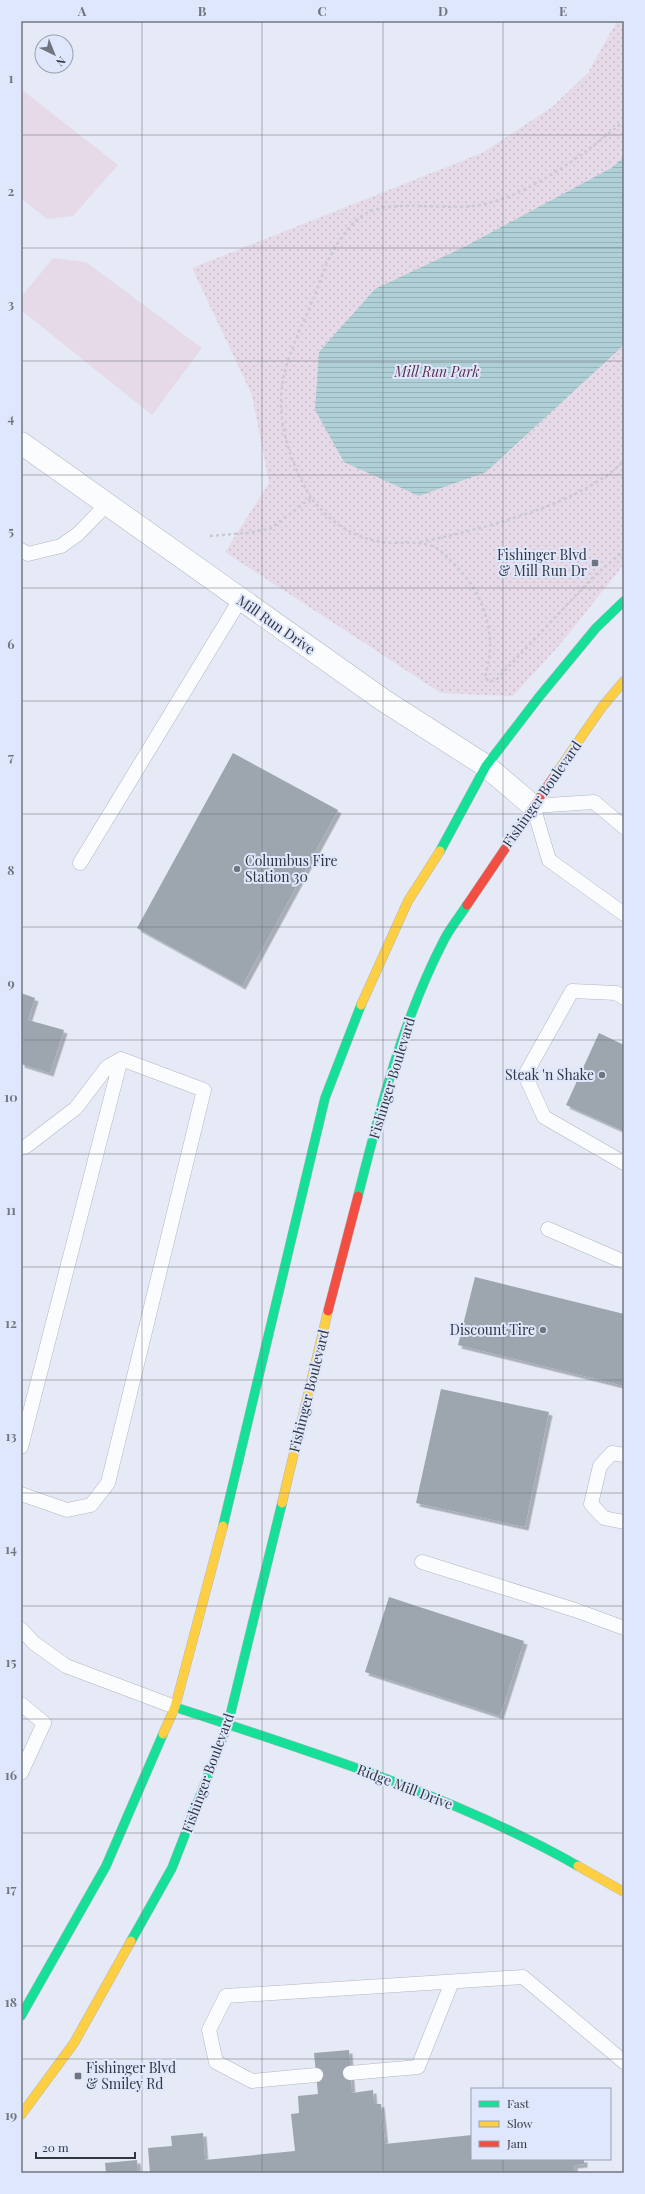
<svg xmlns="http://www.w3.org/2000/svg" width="645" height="2194" font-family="'Playfair Display',serif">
<defs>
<pattern id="park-dots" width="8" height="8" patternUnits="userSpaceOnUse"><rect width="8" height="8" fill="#e7dae8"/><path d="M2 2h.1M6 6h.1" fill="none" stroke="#c7bcc8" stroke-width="1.8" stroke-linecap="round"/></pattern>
<pattern id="water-rules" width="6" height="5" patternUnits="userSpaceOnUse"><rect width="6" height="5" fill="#afd0d6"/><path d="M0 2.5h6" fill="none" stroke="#97b3b9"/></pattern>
<filter id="shadow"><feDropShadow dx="3.5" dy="3.5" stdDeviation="0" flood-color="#0004"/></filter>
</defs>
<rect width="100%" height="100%" fill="#e5eaf6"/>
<!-- green -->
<path fill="#e7dae8" d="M 21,89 L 118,165 L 73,216 L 47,219 L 21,198 Z
M 53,258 L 86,262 L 202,348 L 152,415 L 21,310 L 21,297 Z"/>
<!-- park -->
<path fill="url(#park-dots)" d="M 617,21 L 624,21 L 624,564 L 562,642 L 513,696 L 441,693 L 225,552 L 269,483 L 252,395 L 192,268 L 482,153 L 551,108 L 588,73 Z"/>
<!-- water -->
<path fill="url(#water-rules)" d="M 624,157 L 624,345 L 486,472 L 419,496 L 344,462 L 315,410 L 319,352 L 375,289 L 464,247 L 613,167 Z"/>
<!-- building -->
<path fill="#9da5ae" filter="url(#shadow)" d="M 233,753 L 338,810 L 242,986 L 137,928 Z
M 21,993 L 35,998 L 28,1020 L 64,1030 L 50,1073 L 21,1064 Z
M 599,1033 L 624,1045 L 624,1131 L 566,1105 Z
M 475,1277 L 624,1314 L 624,1386 L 458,1345 Z
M 441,1389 L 549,1412 L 525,1527 L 416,1503 Z
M 389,1597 L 524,1641 L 500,1716 L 365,1672 Z
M 349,2050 L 352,2093 L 373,2090 L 374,2104 L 381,2104 L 385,2144 L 472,2135 L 472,2159 L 584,2159 L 584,2164 L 574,2165 L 575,2173 L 150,2173 L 148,2148 L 172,2146 L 171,2136 L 203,2133 L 205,2160 L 295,2151 L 291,2114 L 299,2113 L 298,2096 L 318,2094 L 314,2053 Z
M 137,2160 L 138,2173 L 106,2173 L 105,2163 Z"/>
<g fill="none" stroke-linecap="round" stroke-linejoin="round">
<defs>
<path id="lane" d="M 21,550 L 28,554 L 61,546 L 78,534 L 108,503
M 624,827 L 594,802 L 533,806 L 549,860 L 624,914
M 80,863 L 240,600
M 624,998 L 616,993 L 572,991 L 525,1075 L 544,1117 L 624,1163
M 21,1148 L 25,1147 L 76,1108 L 107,1067 L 121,1059 L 204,1090 L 108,1483 L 91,1505 L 67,1510 L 21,1494
M 548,1229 L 624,1262
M 21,1447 L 121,1059
M 624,1455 L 612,1453 L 600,1466 L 591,1504 L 604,1518 L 624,1522
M 422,1562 L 575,1610 L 624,1628
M 21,1629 L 34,1643 L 66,1666 L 175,1707
M 21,1704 L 44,1723 L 21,1773
M 350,2073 L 418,2067 L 452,1982
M 316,2075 L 252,2081 L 216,2062 L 209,2030 L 226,1996 L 523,1977 L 624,2062"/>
<path id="street" d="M 21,443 L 383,700 L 486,766 L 533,806"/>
<path id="fast" d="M 440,851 L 486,766 L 539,697 L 596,628 L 624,601
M 358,1196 C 380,1109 402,1021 444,940 C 450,928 460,916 467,905
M 223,1526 L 325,1098 L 361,1005
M 175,1707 C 311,1752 453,1795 578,1866
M 131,1941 L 172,1868 L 228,1724 L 282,1503
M 21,2016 L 106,1866 L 163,1734"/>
<path id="slow" d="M 553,778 L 602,707 L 624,681
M 361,1005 L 408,901 L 440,851
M 282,1503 L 328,1311
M 163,1734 L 175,1707 L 223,1526
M 578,1866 L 624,1892
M 21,2115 L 74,2043 L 131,1941"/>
<path id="jam" d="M 467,905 L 553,778
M 328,1311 L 358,1196"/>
</defs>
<!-- lane casing -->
<use href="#lane" stroke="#b2b6c1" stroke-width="15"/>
<!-- street casing -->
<use href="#street" stroke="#b2b6c1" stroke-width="23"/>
<!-- fast casing -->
<use href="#fast" stroke="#b2b6c1" stroke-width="10"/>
<!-- slow casing -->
<use href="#slow" stroke="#b2b6c1" stroke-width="10"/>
<!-- jam casing -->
<use href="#jam" stroke="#b2b6c1" stroke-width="10"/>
<!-- path -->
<path stroke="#c9cbd0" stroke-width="2.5" stroke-dasharray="3 3" stroke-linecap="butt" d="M 311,498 C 294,469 281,436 281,401 C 281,365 301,329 315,295 C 320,282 324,266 332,253 C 340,239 350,223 365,214 C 391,199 442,210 473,206 C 526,199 583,155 624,121
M 210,536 L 247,533 L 270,529 L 311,498 C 332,525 360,542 394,543 C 407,543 419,541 432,546 C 440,549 446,556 451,561 C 483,590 499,635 485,676 L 489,682 L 497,679 L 595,575 L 624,551
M 420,542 C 480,530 581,504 624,461"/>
<!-- lane -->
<use href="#lane" stroke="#fbfcfe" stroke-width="14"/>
<!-- street -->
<use href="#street" stroke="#fbfcfe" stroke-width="22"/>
<!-- fast -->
<use href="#fast" stroke="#16e098" stroke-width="9"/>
<!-- slow -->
<use href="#slow" stroke="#ffcf43" stroke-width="9"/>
<!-- jam -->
<use href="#jam" stroke="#f24e42" stroke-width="9"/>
</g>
<!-- grid -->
<path fill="none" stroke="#717580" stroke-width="1" stroke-opacity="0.55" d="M 142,21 L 142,2173M 262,21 L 262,2173M 383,21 L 383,2173M 503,21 L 503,2089M 21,135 L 624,135M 21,248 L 624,248M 21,361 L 624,361M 21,475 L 624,475M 21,588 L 624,588M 21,701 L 624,701M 21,814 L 624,814M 21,927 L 624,927M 21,1040 L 624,1040M 21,1154 L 624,1154M 21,1267 L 624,1267M 21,1380 L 624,1380M 21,1493 L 624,1493M 21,1606 L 624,1606M 21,1719 L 624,1719M 21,1833 L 624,1833M 21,1946 L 624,1946M 21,2059 L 624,2059M 503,2159 L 503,2173"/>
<!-- markers -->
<g fill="#717580" stroke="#dfe7fc" stroke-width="1.5">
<rect x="591" y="559" width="8" height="8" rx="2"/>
<circle cx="237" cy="869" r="4"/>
<circle cx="602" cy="1075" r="4"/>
<circle cx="543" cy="1330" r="4"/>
<rect x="74" y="2072" width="8" height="8" rx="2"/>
</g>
<g text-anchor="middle" stroke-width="4" stroke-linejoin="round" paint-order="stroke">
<!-- park labels -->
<g font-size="14" font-style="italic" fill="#5c2f4e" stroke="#dfe7fc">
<text x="437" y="377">Mill Run Park</text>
</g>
<!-- poi labels -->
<g font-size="14" fill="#323640" stroke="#dfe7fc" text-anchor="end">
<text x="587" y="560">Fishinger Blvd<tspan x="587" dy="16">&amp; Mill Run Dr</tspan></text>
<text x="245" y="866" text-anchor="start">Columbus Fire<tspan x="245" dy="16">Station 30</tspan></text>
<text x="594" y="1080">Steak 'n Shake</text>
<text x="535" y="1335">Discount Tire</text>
<text x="86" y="2073" text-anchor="start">Fishinger Blvd<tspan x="86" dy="16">&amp; Smiley Rd</tspan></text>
</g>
<!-- street labels -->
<g font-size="14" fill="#323640" stroke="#dfe7fc">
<text transform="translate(276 625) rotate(35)" y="5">Mill Run Drive</text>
<text transform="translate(542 794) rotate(-55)" y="5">Fishinger Boulevard</text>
<text transform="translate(392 1078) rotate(-73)" y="5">Fishinger Boulevard</text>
<text transform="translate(309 1391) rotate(-76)" y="5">Fishinger Boulevard</text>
<text transform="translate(208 1773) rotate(-70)" y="5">Fishinger Boulevard</text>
<text transform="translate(405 1787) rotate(21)" y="5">Ridge Mill Drive</text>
</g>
</g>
<!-- border -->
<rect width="645" height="2194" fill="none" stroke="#dfe7fc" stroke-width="44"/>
<!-- legend -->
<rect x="471" y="2088" width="140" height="72" fill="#dfe7fc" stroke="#9aa0b1"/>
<rect x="479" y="2101" width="20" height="6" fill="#16e098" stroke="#9aa0b1"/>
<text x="507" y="2108" font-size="12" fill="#323640">Fast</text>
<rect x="479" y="2121" width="20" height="6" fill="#ffcf43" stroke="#9aa0b1"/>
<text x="507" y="2128" font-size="12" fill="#323640">Slow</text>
<rect x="479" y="2141" width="20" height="6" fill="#f24e42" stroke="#9aa0b1"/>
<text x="507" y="2148" font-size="12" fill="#323640">Jam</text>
<!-- north arrow -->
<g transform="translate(54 54) rotate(137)"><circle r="19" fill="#dfe7fc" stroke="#9aa0b1"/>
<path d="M0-3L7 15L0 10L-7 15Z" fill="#717580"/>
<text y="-6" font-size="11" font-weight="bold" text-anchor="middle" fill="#323640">N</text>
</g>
<!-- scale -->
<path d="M36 2152v6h99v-6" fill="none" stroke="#323640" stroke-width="2"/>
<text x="42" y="2152" font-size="12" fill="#323640" stroke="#dfe7fc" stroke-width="3" paint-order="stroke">20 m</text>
<rect x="22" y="22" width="601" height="2150" fill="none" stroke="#717580" stroke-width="1.5"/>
<g font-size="13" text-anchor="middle" font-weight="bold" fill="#717580">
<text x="82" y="16">A</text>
<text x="202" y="16">B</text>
<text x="322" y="16">C</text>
<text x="443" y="16">D</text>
<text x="563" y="16">E</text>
<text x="11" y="83">1</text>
<text x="11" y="196">2</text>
<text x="11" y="309">3</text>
<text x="11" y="423">4</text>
<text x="11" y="536">5</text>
<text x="11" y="649">6</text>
<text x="11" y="762">7</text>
<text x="11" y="875">8</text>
<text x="11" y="988">9</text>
<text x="11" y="1102">10</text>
<text x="11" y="1215">11</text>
<text x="11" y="1328">12</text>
<text x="11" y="1441">13</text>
<text x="11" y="1554">14</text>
<text x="11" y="1667">15</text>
<text x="11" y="1780">16</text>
<text x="11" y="1894">17</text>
<text x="11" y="2007">18</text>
<text x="11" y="2120">19</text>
</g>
</svg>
